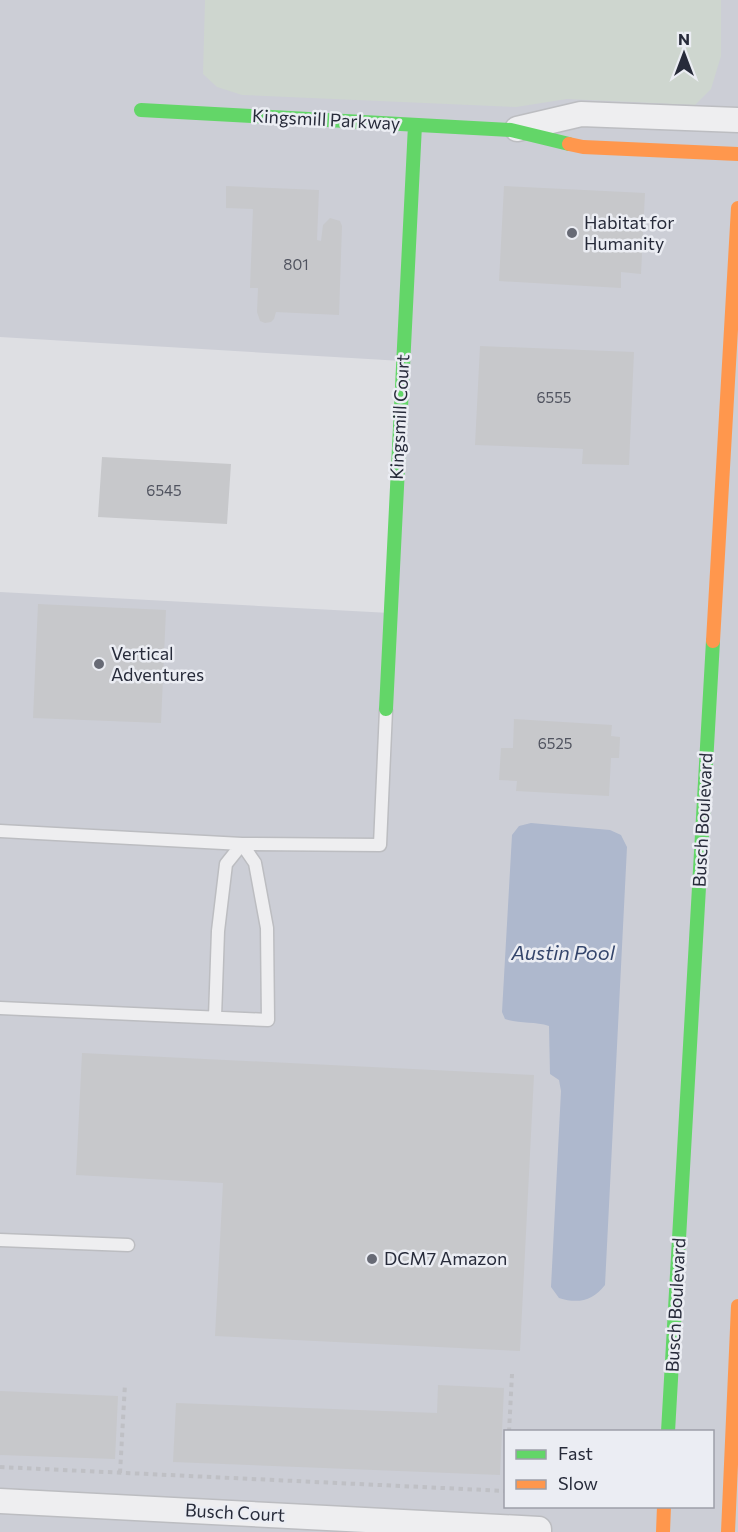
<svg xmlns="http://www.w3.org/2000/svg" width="738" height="1532" font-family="Commissioner,sans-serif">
<rect width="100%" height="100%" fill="#dedfe3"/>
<!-- built -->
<path fill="#ccced6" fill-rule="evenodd" d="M 0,0 L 738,0 L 738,1532 L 0,1532 L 0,592 L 390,613 L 402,361 L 0,337 ZM 506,1432 L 712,1432 L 712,1506 L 506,1506 Z"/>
<!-- green -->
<path fill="#ced6cf" d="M 205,0 L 721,0 L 721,56 L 711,89 L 695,105 L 567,99 L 516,107 L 242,95 L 217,87 L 203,74 Z"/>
<!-- water -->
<path fill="#aeb8cd" d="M 531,823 L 610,830 L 621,835 L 627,847 L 605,1285 C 593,1301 578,1304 559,1298 L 551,1287 L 561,1091 L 559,1080 L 550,1074 L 549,1026 C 535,1021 519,1024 505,1019 L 502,1012 L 512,835 L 519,826 Z"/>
<!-- building -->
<path fill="#c7c8cb" d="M 226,186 L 319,190 L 317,240 L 321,241 L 323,225 L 330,218 L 340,221 L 342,226 L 339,315 L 276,312 L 274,319 L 271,322 L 265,323 L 260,321 L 257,312 L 258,288 L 250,288 L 253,209 L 226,208 Z
M 504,186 L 645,193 L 641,274 L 621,272 L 621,288 L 499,281 Z
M 480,346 L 634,352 L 629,465 L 582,464 L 583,449 L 475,445 Z
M 102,457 L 231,464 L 227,524 L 98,517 Z
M 38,604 L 166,610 L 161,723 L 33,718 Z
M 514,719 L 612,725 L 611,736 L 620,737 L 619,758 L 611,758 L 609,796 L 516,791 L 517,781 L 499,780 L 501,748 L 513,748 Z
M 82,1053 L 534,1075 L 520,1351 L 215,1336 L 223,1183 L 76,1175 Z
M 438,1385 L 504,1388 L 500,1475 L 173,1462 L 176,1403 L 437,1413 Z
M 0,1391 L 118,1396 L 115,1459 L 0,1455 Z"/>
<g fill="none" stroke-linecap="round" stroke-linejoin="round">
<defs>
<path id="lane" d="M 0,831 L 242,844 L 380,845 L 386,710
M 0,1008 L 268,1020 L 267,928 L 255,863 L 242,844 L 226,864 L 218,931 L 215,1017
M 0,1240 L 128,1245"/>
<path id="street" d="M 517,129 L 581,114 L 738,120
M 0,1501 L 539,1529 L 539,1532"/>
</defs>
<!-- lane casing -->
<use href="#lane" stroke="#bcbdc1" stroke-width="15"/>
<!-- street casing -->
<use href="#street" stroke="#bcbdc1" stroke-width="27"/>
<!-- path -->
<path stroke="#bfc0c5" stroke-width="4" stroke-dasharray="4.5 4.5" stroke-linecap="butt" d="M 509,1432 L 512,1374
M 0,1467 L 506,1491
M 120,1473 L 125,1384"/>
<!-- lane -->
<use href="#lane" stroke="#eeeef0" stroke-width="12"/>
<!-- street -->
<use href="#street" stroke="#eeeef0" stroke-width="24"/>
<!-- fast -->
<path stroke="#63d668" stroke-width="14" d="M 141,110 L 511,130 L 569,144
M 386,709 L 415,125
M 668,1432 L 713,641"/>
<!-- slow -->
<path stroke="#ff974d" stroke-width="14" d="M 569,144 L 583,147 L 738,154
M 713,641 L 738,208
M 663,1532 L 664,1506
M 728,1532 L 738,1306"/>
</g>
<!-- markers -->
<g fill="#676a75" stroke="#ebedf3" stroke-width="2">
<circle cx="572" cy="233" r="6"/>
<circle cx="99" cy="664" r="6"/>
<circle cx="372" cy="1259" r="6"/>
</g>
<g text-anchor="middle" stroke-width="5" stroke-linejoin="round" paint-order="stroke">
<!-- number labels -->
<g font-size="15" fill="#50535f">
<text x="296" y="270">801</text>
<text x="554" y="403">6555</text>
<text x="164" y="496">6545</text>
<text x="555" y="749">6525</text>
</g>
<!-- street labels -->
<g font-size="18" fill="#272b3a" stroke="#ebedf3">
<text transform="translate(326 120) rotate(3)" y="6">Kingsmill Parkway</text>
<text transform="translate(400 417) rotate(-87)" y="6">Kingsmill Court</text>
<text transform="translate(703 820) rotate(-87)" y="6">Busch Boulevard</text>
<text transform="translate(676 1305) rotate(-87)" y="6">Busch Boulevard</text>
<text transform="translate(235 1513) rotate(3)" y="6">Busch Court</text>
</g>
<!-- poi labels -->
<g font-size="18" fill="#272b3a" stroke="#ebedf3" text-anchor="start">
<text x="584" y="229">Habitat for<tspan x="584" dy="21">Humanity</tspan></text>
<text x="111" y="660">Vertical<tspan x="111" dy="21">Adventures</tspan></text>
<text x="384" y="1265">DCM7 Amazon</text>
</g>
<!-- water labels -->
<g font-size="20" font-style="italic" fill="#34456b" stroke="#ebedf3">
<text x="563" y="960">Austin Pool</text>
</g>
</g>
<!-- legend -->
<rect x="504" y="1430" width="210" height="78" fill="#ebedf3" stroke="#9d9fa9" stroke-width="1.5"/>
<rect x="516" y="1450" width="30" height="9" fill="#63d668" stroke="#9d9fa9" stroke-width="1.5"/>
<text x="558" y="1460" font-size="18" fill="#272b3a">Fast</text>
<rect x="516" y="1480" width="30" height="9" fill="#ff974d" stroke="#9d9fa9" stroke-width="1.5"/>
<text x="558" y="1490" font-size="18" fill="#272b3a">Slow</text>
<!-- north arrow -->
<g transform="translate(684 54)" stroke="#ebedf3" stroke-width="4.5" paint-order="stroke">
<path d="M0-4.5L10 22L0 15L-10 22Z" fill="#272b3a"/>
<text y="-9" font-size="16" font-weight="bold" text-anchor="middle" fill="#272b3a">N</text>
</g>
</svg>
